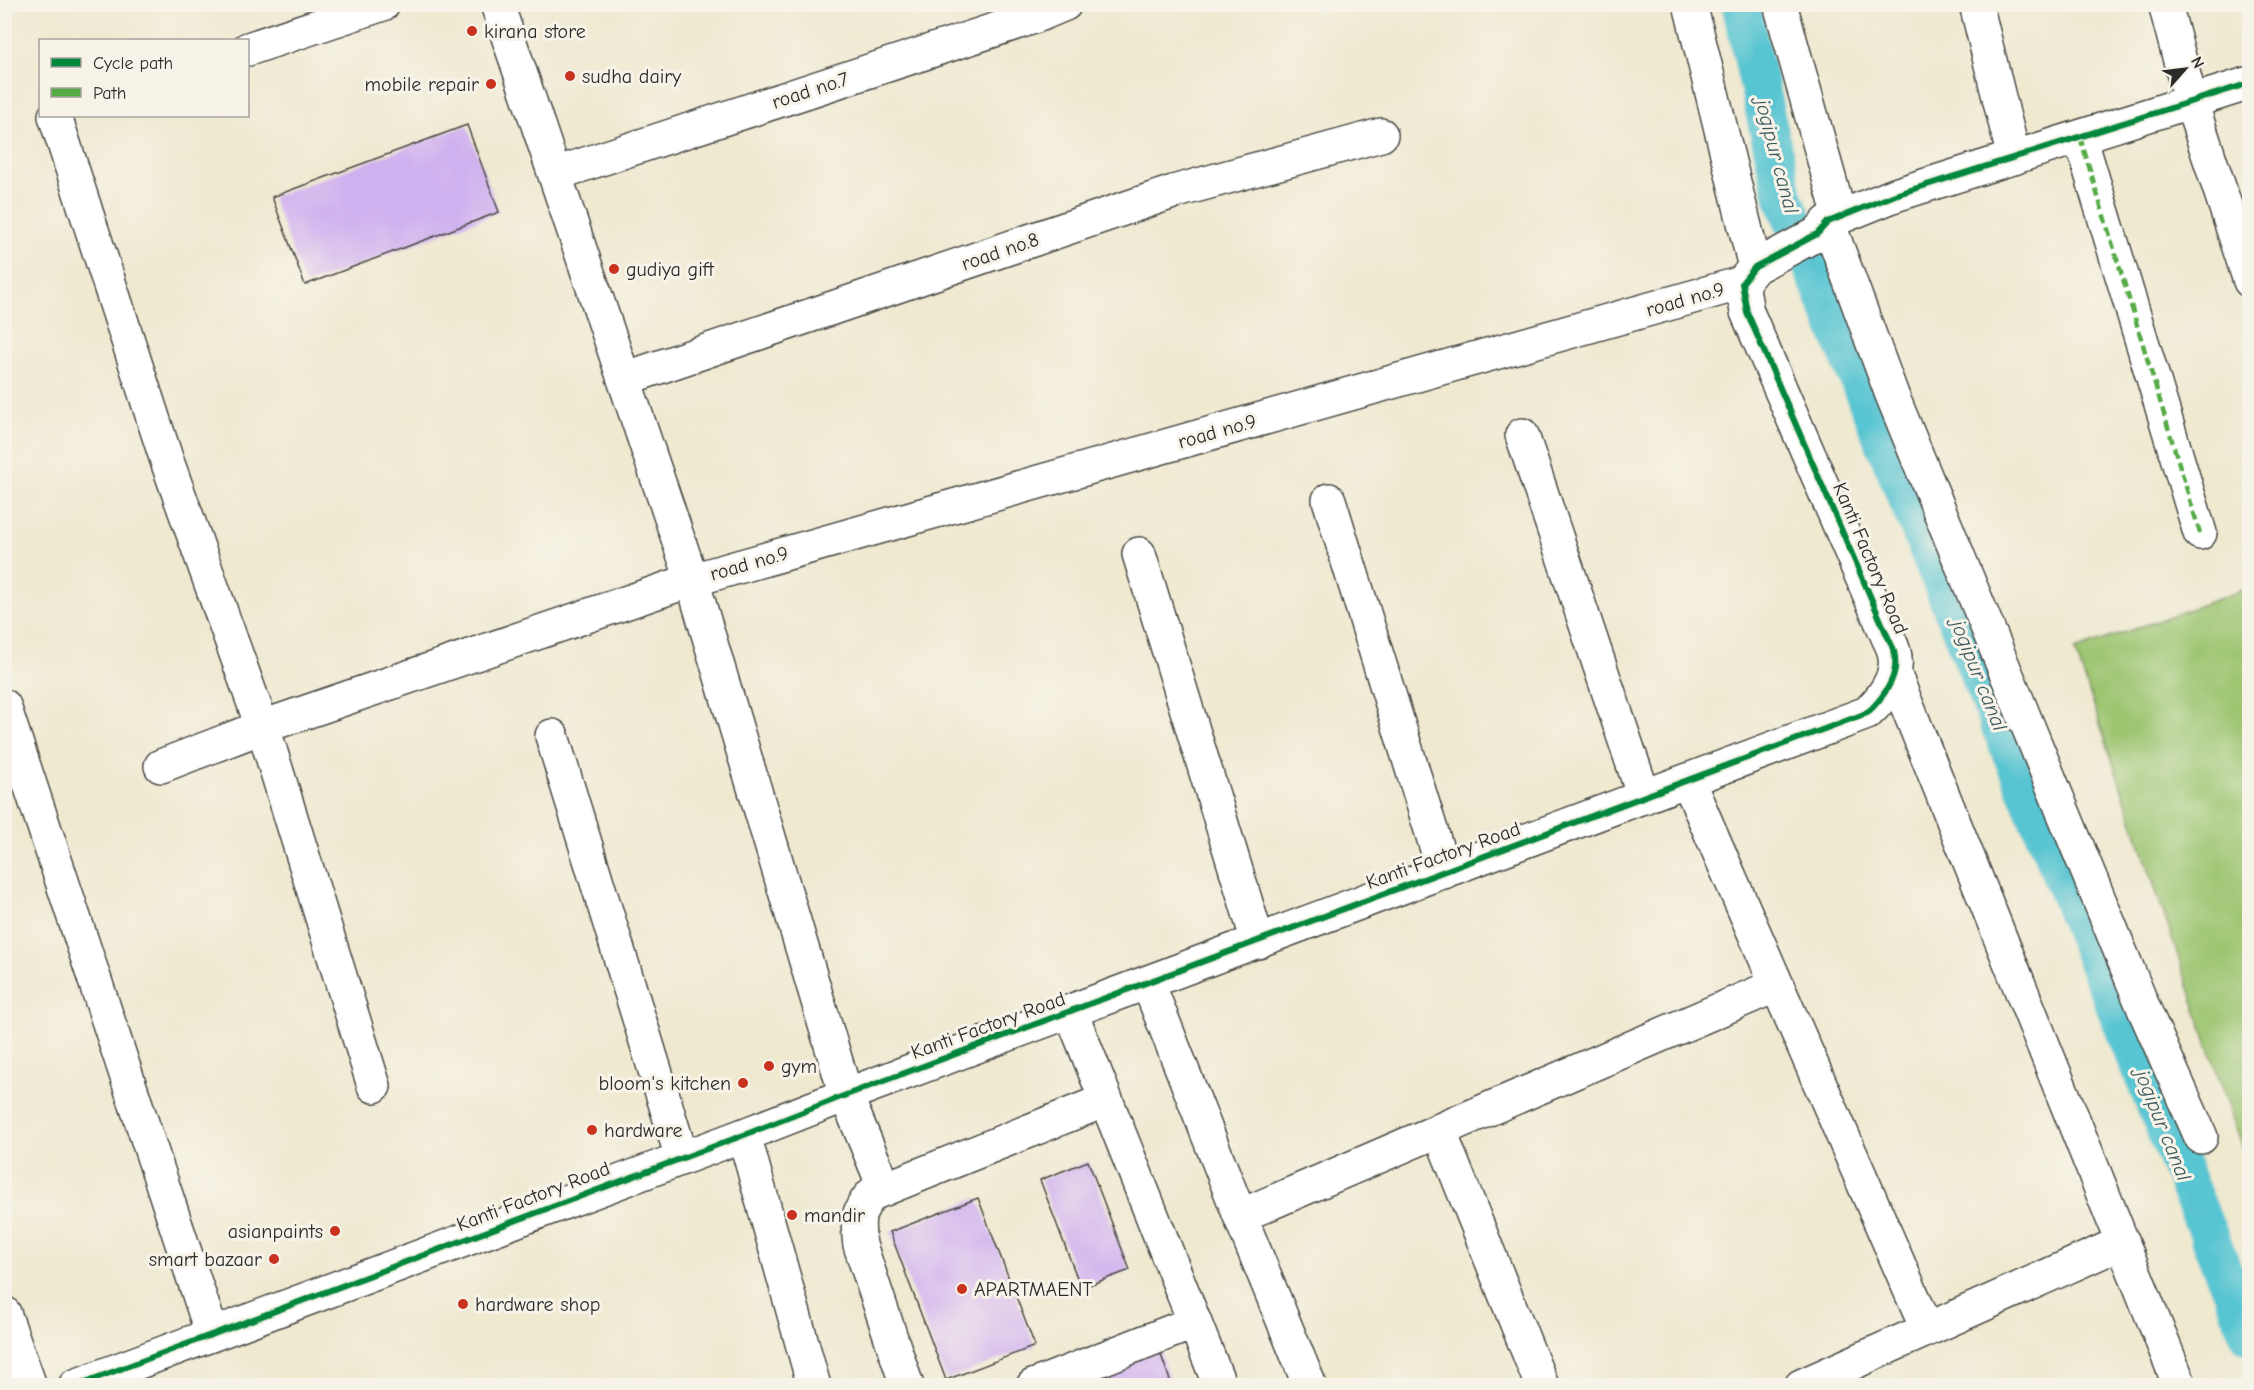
<svg xmlns="http://www.w3.org/2000/svg" width="2254" height="1390" font-family="'Comic Neue',sans-serif">
<rect width="100%" height="100%" fill="#f7f3e8"/>
<filter id="ink" filterUnits="userSpaceOnUse"><feTurbulence type="fractalNoise" baseFrequency=".0167" numOctaves="2"/><feDisplacementMap in="SourceGraphic" scale="12" xChannelSelector="R" yChannelSelector="G"/><feConvolveMatrix kernelMatrix="1 2 1 2 8 2 1 2 1" color-interpolation-filters="sRGB"/></filter>
<filter id="wash" filterUnits="userSpaceOnUse"><feTurbulence type="fractalNoise" baseFrequency=".008" numOctaves="4" result="noise"/><feDisplacementMap in="SourceGraphic" scale="24" xChannelSelector="R" yChannelSelector="G"/><feGaussianBlur stdDeviation="1.35" result="paint"/><feColorMatrix in="noise" values="0 0 0 0 0 0 0 0 0 0 0 0 0 0 0 0 0 1.4 0 .05"/><feComposite in="paint" operator="in"/></filter>
<g filter="url(#wash)">
<rect width="100%" height="100%" fill="#efe9d0"/>
<!-- green -->
<path fill="#9cc571" stroke="#64784e" stroke-width="1.5" d="M 2249,588 L 2250,588 L 2249,1167 L 2075,650 Z"/>
<g fill="none" stroke-linecap="round" stroke-linejoin="round">
<!-- canal -->
<path stroke="#59c5d2" stroke-width="39" d="M 1741,4 L 1783,195 L 2250,1336"/>
</g>
<g id="blocks">
<!-- building -->
<path fill="#d0b1ef" d="M 467,125 L 499,212 L 305,285 L 272,197 Z
M 1088,1161 L 1130,1270 L 1081,1288 L 1040,1180 Z
M 978,1198 L 1035,1346 L 946,1380 L 890,1232 Z
M 1159,1349 L 1172,1386 L 1061,1386 Z"/>
</g>
</g>
<g filter="url(#ink)">
<use href="#blocks" fill-opacity="0" stroke="#484844" stroke-width="1.5"/>
<g fill="none" stroke-linecap="round" stroke-linejoin="round">
<defs>
<path id="street" d="M 497,4 L 692,580 L 846,1095 L 885,1189
M 1690,4 L 1755,267
M 1780,4 L 1840,217
M 1976,4 L 2014,158
M 2165,4 L 2191,102 L 2250,281
M 248,49 L 383,4
M 55,116 L 167,461 L 268,743 L 374,1086
M 2080,137 L 2200,533
M 555,174 L 1034,17 L 1065,4
M 1828,222 L 1892,395 L 2144,1009 L 2201,1137
M 624,379 L 1173,192 L 1381,135
M 1522,435 L 1644,797
M 1329,500 L 1444,872
M 1139,554 L 1258,942
M 1894,673 L 2180,1386
M 4,706 L 212,1334
M 552,736 L 682,1158
M 161,766 L 262,727 L 692,580 L 1742,283
M 1688,781 L 1927,1329
M 1148,983 L 1240,1216 L 1310,1386
M 1071,1012 L 1220,1386
M 1439,1130 L 1542,1386
M 744,1135 L 814,1386
M 1240,1216 L 1777,985
M 4,1313 L 30,1386
M 907,1386 L 860,1245 C 857,1222 856,1212 872,1194 L 1106,1100
M 1033,1386 L 1195,1322
M 1801,1386 L 2123,1242"/>
<path id="secondary" d="M 75,1386 L 744,1135 L 846,1095 L 1867,713 C 1881,700 1898,679 1895,658 C 1895,650 1890,642 1887,635 L 1747,312 L 1742,283 L 1755,267 L 1817,234 L 1828,222 L 1895,195 L 2250,83"/>
</defs>
<!-- street casing -->
<use href="#street" stroke="#484844" stroke-width="36"/>
<!-- secondary casing -->
<use href="#secondary" stroke="#484844" stroke-width="36"/>
<!-- street -->
<use href="#street" stroke="#fff" stroke-width="33"/>
<!-- secondary -->
<use href="#secondary" stroke="#fff" stroke-width="33"/>
<!-- quiet -->
<path stroke="#54ab44" stroke-width="4.5" stroke-dasharray="9 4.5" stroke-linecap="butt" d="M 2080,137 L 2200,533"/>
<defs>
<path id="cycleway" d="M 75,1386 L 744,1135 L 846,1095 L 1867,713 C 1881,700 1898,679 1895,658 C 1895,650 1890,642 1887,635 L 1747,312 L 1742,283 L 1755,267 L 1817,234 L 1828,222 L 1895,195 L 2250,83"/>
</defs>
<!-- cycleway casing -->
<use href="#cycleway" stroke="#f7f3e8" stroke-width="10"/>
<!-- cycleway -->
<use href="#cycleway" stroke="#00873e" stroke-width="6"/>
</g>
</g>
<!-- markers -->
<g fill="#c8321e" stroke="#f7f3e8" stroke-width="2">
<circle cx="472" cy="31" r="6"/>
<circle cx="570" cy="76" r="6"/>
<circle cx="491" cy="84" r="6"/>
<circle cx="614" cy="269" r="6"/>
<circle cx="769" cy="1066" r="6"/>
<circle cx="743" cy="1083" r="6"/>
<circle cx="592" cy="1130" r="6"/>
<circle cx="792" cy="1215" r="6"/>
<circle cx="335" cy="1231" r="6"/>
<circle cx="274" cy="1259" r="6"/>
<circle cx="962" cy="1289" r="6"/>
<circle cx="463" cy="1304" r="6"/>
</g>
<g text-anchor="middle" stroke-width="6" stroke-linejoin="round" paint-order="stroke">
<!-- poi labels -->
<g font-size="20" fill="#2b2b2b" stroke="#f7f3e8" text-anchor="start">
<text x="484" y="38">kirana store</text>
<text x="582" y="83">sudha dairy</text>
<text x="479" y="91" text-anchor="end">mobile repair</text>
<text x="626" y="276">gudiya gift</text>
<text x="781" y="1073">gym</text>
<text x="731" y="1090" text-anchor="end">bloom's kitchen</text>
<text x="604" y="1137">hardware</text>
<text x="804" y="1222">mandir</text>
<text x="323" y="1238" text-anchor="end">asianpaints</text>
<text x="262" y="1266" text-anchor="end">smart bazaar</text>
<text x="974" y="1296">APARTMAENT</text>
<text x="475" y="1311">hardware shop</text>
</g>
<!-- street labels -->
<g font-size="20" fill="#2b2b2b" stroke="#f7f3e8">
<text transform="translate(810 90) rotate(-18)" y="7">road no.7</text>
<text transform="translate(1000 251) rotate(-19)" y="7">road no.8</text>
<text transform="translate(1685 299) rotate(-16)" y="7">road no.9</text>
<text transform="translate(1217 431) rotate(-16)" y="7">road no.9</text>
<text transform="translate(1871 558) rotate(67)" y="7">Kanti Factory Road</text>
<text transform="translate(749 563) rotate(-16)" y="7">road no.9</text>
<text transform="translate(1443 855) rotate(-20)" y="7">Kanti Factory Road</text>
<text transform="translate(988 1025) rotate(-20)" y="7">Kanti Factory Road</text>
<text transform="translate(533 1196) rotate(-21)" y="7">Kanti Factory Road</text>
</g>
<!-- water labels -->
<g font-size="21" font-style="italic" fill="#39595d" stroke="#f7f3e8">
<text transform="translate(1777 156) rotate(75)" y="7">jogipur canal</text>
<text transform="translate(1979 675) rotate(68)" y="7">jogipur canal</text>
<text transform="translate(2163 1125) rotate(68)" y="7">jogipur canal</text>
</g>
</g>
<!-- margin -->
<rect width="2254" height="1390" fill="none" stroke="#f7f3e8" stroke-width="24"/>
<!-- legend -->
<rect x="39" y="39" width="210" height="78" fill="#f7f3e8" stroke="#a5a39c" stroke-width="1.5"/>
<rect x="51" y="58" width="30" height="9" fill="#00873e" stroke="#a5a39c" stroke-width="1.5"/>
<text x="93" y="69" font-size="18" fill="#2b2b2b">Cycle path</text>
<rect x="51" y="88" width="30" height="9" fill="#54ab44" stroke="#a5a39c" stroke-width="1.5"/>
<text x="93" y="99" font-size="18" fill="#2b2b2b">Path</text>
<!-- north arrow -->
<g transform="translate(2185 69) rotate(62)" stroke="#f7f3e8" stroke-width="4.5" paint-order="stroke">
<path d="M0-4.5L10 22L0 15L-10 22Z" fill="#2b2b2b"/>
<text y="-9" font-size="16" font-weight="bold" text-anchor="middle" fill="#2b2b2b">N</text>
</g>
</svg>
